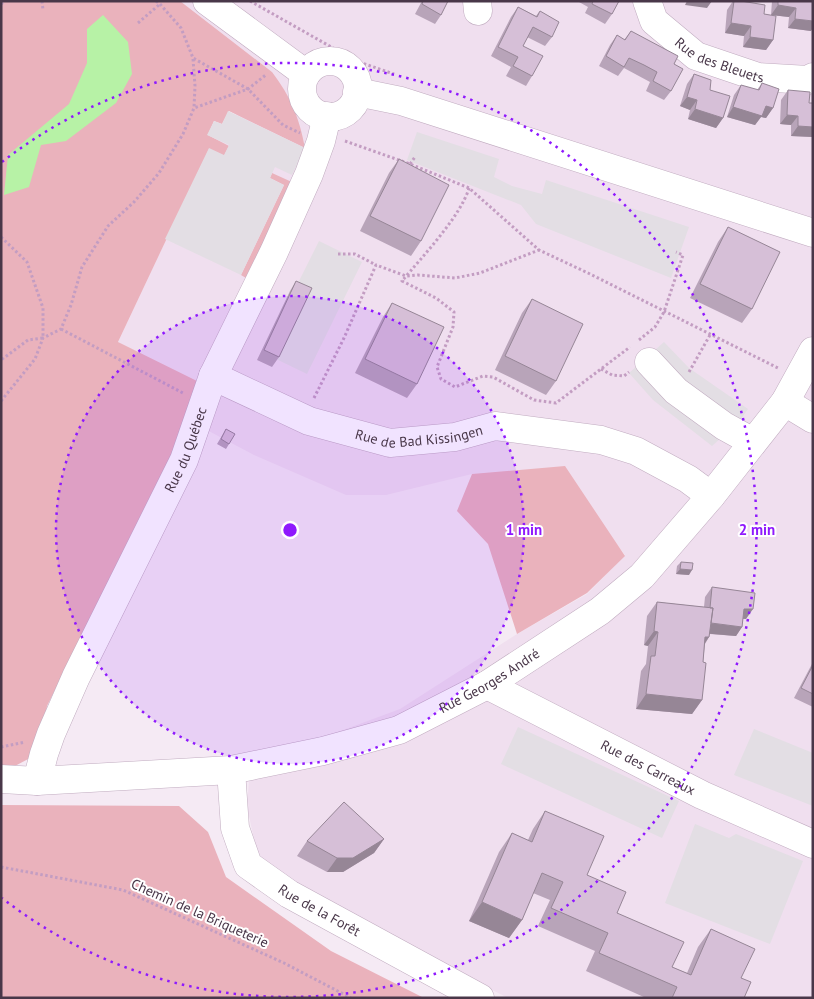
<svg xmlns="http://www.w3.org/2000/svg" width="814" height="999" font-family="'PT Sans',sans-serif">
<rect width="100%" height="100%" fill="#f5eaf4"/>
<!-- residential -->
<path fill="#f0dfef" d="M 180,1 L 813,1 L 813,998 L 508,998 L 359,922 L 271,874 L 257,853 L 247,807 L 251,753 L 300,746 L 400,709 L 517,634 L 587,594 L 625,555 L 615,542 L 472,474 L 386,495 L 346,495 L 254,455 L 186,419 L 118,342 L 209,148 L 272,72 Z"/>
<!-- green -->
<path fill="#eab2bc" d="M 1,1 L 180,1 L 272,72 C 291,97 299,117 305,148 L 229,111 L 222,124 L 214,121 L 208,135 L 229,146 L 224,156 L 209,149 L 118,342 L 199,382 L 171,459 L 47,706 L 45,721 L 32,757 L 13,767 L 1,767 Z
M 272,173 L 294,183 L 246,278 L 241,275 L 284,185 L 270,178 Z
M 565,466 L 625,556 L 587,593 L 517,634 L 488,544 L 457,511 L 472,474 Z
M 1,805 L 179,806 L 208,832 L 226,877 L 331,951 L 424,998 L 1,998 Z"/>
<!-- parking -->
<path fill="#e3dee4" d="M 228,111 L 305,148 L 292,175 L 275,167 L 270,178 L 284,185 L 241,275 L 165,239 L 209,148 L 224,155 L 229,145 L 207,135 L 214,121 L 222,124 Z
M 417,132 L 499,159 L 494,177 L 512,186 L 542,194 L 546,180 L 689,227 L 671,278 L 536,224 L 521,205 L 407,160 Z
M 319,241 L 362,262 L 307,374 L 276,359 L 293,293 Z
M 664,342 L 689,368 L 748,409 L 739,422 L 712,446 L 653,400 L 629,373 Z
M 518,727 L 679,801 L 662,838 L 501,764 Z
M 754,729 L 813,753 L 813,806 L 734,775 Z
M 695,824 L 729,838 L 736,834 L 803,861 L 770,944 L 665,903 Z"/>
<!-- water -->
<path fill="#b7f2a6" d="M 103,15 L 128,42 L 132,74 L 116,103 L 66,141 L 41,145 L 29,187 L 4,195 L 8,155 L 69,104 L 87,63 L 87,29 Z"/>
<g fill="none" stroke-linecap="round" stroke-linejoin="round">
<defs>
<g id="minor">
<path d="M 207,1 L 306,74"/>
<path d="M 477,1 L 478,11"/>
<path id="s1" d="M 647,1 L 654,21 L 696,56 L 758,77 L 808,80 L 813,77"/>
<circle cx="330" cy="89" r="28"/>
<path d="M 357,92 L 401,101 L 813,233"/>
<path d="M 649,362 L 676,391 L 724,426 L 753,442"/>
<path id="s2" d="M 213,376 L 309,421 L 390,443 L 455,437 L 495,426 L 601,440 L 636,451 L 688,479 L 711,496"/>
<path d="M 785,402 L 813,419"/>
<path id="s3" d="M 487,685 L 702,795 L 813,844"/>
<path id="s4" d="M 231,770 L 235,828 L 248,865 L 289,894 L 480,998"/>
<path id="s5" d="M 1,779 L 37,781 L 231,770 L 323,751 L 399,730 L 487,685 L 600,611 L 642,576 L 711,496 L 785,402 L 813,351"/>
<path id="s6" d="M 37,781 L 44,754 L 51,734 L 76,677 L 184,460 L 213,376 L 274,252 L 309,174 L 321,141 L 327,116"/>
</g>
</defs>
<!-- minor casing -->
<use href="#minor" stroke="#c1acc0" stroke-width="29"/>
<!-- path -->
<path stroke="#c39dc2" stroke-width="3" stroke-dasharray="2.5 2.5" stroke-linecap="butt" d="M 42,1 L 43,10
M 156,1 L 160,4 L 181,28 L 193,58 L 248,89 L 283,125 L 300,133
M 250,1 L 356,61 L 394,74
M 1,4 L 5,1
M 138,23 L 160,4
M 193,59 L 195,86 L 194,108
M 345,141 L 410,164 L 469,188 L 539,250 L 588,273 L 778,368
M 410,164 L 415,157
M 469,188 C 461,216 422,257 402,281 L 436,298 L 454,312 L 453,327 L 437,367 L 441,379 L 455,387 L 483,376 L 493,377 L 534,400 L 556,403 L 630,347
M 1,237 L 27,262 L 43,308 L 43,338 L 28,340 L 1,360
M 338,254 L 355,254 L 376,265
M 61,329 L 183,393
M 639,340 L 655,327 L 664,312 L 683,255 L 676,252
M 601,369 L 612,375 L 624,376 L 629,372
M 689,372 L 710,335
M 314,398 L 344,338 L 376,265 L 406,276 L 418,275 L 455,278 L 480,273 L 539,250
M 1,401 L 35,359 L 43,338 L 61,329 L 71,305 L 82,267 L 108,226 L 134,202 L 159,173 L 183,134 L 194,108 L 248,89 L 267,74
M 1,747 L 25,742
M 1,867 L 123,890 L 284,963 L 351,998"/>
<!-- minor -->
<use href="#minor" stroke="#fff" stroke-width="28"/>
</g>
<!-- wall -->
<path fill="#b8a4b9" d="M 422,1 L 448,1 L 441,15 L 435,24 L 415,14 Z
M 579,1 L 619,1 L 612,14 L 605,24 L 585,13 L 588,7 L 579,2 Z
M 733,1 L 741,1 L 764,14 L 773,40 L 766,50 L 743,47 L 744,36 L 725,33 L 727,10 Z
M 772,1 L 813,1 L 811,31 L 788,28 L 789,17 L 771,15 Z
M 518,7 L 536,16 L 539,12 L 552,37 L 545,46 L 527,37 L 523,46 L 532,76 L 526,86 L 506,76 L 511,67 L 491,56 L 511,17 Z
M 631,31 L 674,64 L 671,91 L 664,100 L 646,91 L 650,82 L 624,68 L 618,76 L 599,66 L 610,45 L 617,35 L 624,40 Z
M 694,74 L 710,90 L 723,118 L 716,128 L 688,119 L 690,110 L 680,106 L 687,84 Z
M 762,83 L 773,108 L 766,118 L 761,117 L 755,125 L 727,117 L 734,95 L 741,85 L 757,90 Z
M 788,90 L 809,103 L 813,137 L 791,136 L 791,125 L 780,124 L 781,100 Z
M 399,159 L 421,241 L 411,256 L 360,231 L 389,173 Z
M 728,227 L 752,309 L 742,323 L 690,298 L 718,242 Z
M 296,281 L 279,357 L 272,367 L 257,360 L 290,291 Z
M 532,299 L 556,381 L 546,395 L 495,370 L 522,313 Z
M 392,303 L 417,384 L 407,398 L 355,373 L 383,317 Z
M 226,429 L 229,444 L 226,449 L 217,444 Z
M 681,562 L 689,575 L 676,574 L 677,566 Z
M 712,587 L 746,619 L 743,619 L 742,627 L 736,636 L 710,634 L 709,637 L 705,644 L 703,662 L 702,700 L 692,714 L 636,709 L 641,671 L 646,664 L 648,646 L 644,645 L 647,616 L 657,602 L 704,607 L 705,597 Z
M 813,662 L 813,707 L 794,698 Z
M 545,811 L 587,875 L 617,913 L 672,967 L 687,973 L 698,947 L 711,929 L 741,978 L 744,998 L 646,998 L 586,971 L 595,951 L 538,926 L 550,900 L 533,893 L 522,920 L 509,938 L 469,921 L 499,852 L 512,833 L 528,840 L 533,829 Z
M 384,839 L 374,853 L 343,872 L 327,872 L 297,856 L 307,841 Z"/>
<!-- shaded-wall -->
<path fill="#968696" d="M 687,1 L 712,1 L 707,8 L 685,5 Z
M 778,5 L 796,8 L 789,17 L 771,15 Z
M 795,19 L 813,21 L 813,28 L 811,31 L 788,28 Z
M 731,23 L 751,26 L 744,36 L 725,33 Z
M 750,37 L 773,40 L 766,50 L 743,47 Z
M 687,97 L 697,100 L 690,110 L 680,106 Z
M 766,106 L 773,108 L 766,118 L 761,117 L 755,125 L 727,117 L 733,107 Z
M 695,109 L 723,118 L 716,128 L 688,119 Z
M 787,115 L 798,116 L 791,125 L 780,124 Z
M 798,126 L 813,127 L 813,137 L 791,136 Z
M 680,569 L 692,570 L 689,575 L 676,574 Z
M 744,609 L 753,609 L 746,619 L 737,618 Z
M 708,623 L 742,627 L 736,636 L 701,633 Z
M 654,631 L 658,632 L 648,646 L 644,645 Z
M 705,637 L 709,637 L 699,652 Z
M 646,694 L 702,700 L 692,714 L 636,709 Z
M 384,839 L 374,853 L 343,872 L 327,872 L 337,858 Z
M 482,902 L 522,920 L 509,938 L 469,921 Z"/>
<!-- building -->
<path fill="#d6bfd7" stroke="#968696" d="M 423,1 L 448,1 L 441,15 L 422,4 Z
M 593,1 L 619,1 L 612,14 L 592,4 Z
M 734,1 L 741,1 L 765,5 L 764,14 L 776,16 L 773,40 L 750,37 L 751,26 L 731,23 Z
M 778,1 L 813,1 L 813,21 L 795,19 L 796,8 L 778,5 Z
M 518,7 L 537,17 L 540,11 L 559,22 L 552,37 L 533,27 L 523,46 L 543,56 L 532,76 L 513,66 L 518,57 L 498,47 Z
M 631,31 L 678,56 L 674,64 L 683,69 L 671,91 L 653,81 L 657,72 L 644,65 L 629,58 L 624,67 L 606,56 L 617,35 L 625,40 Z
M 694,74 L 711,80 L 710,90 L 730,96 L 723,118 L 695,109 L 697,100 L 687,97 Z
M 762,83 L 779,89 L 773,108 L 766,106 L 762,116 L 733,107 L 741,85 L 759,90 Z
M 788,90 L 810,92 L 809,103 L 813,103 L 813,127 L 798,126 L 798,116 L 787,115 Z
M 399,159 L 449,185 L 421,241 L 370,216 Z
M 728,227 L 780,252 L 752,309 L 700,284 Z
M 296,281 L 312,288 L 279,357 L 264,350 Z
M 532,299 L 583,324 L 556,381 L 505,356 Z
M 392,303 L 444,327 L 417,384 L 365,359 Z
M 226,429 L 235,434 L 229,444 L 221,439 Z
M 681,562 L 693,563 L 692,570 L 680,569 Z
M 712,587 L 755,593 L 753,609 L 744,609 L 742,627 L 711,623 L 713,608 L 710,608 Z
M 657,602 L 713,608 L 709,637 L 705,637 L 703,662 L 706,663 L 702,700 L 646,694 L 651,656 L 655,656 L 658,632 L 654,631 Z
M 813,665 L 813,694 L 801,688 Z
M 344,802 L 384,839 L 353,858 L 337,858 L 307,841 Z
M 545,811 L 604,836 L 587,875 L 626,892 L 617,913 L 684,942 L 672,967 L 691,975 L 711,929 L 755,949 L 741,978 L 751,982 L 744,998 L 672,998 L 677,987 L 599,953 L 608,933 L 551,908 L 563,882 L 542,873 L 522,920 L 482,902 L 512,833 L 532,842 Z"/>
<!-- distance rings -->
<circle cx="290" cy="530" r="234" fill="#8f19fd" fill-opacity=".12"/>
<g fill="none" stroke="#8f19fd" stroke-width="2.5" stroke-dasharray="2.5 5">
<circle cx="290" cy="530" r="234"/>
<path d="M2 162A467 467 0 1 1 2 898"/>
</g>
<g text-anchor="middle" stroke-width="4" stroke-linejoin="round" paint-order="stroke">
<!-- street labels -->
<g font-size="14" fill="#493749" stroke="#fff">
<text dy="5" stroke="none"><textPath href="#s1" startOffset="99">Rue des Bleuets</textPath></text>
<text dy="5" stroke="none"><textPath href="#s2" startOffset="219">Rue de Bad Kissingen</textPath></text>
<text dy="5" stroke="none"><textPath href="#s6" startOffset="364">Rue du Québec</textPath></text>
<text dy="5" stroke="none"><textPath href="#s5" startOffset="506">Rue Georges André</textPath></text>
<text dy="5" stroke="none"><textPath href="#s3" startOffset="181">Rue des Carreaux</textPath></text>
<text dy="5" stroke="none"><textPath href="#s4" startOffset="182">Rue de la Forêt</textPath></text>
<text transform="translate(200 913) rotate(24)" y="5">Chemin de la Briqueterie</text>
</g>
</g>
<circle cx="290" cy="530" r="8" fill="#8f19fd" stroke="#fff" stroke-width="2.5"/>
<g font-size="15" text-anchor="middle" font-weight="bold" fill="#8f19fd" stroke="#fff" stroke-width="4" stroke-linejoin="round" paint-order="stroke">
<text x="524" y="535">1 min</text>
<text x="757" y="535">2 min</text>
</g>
<!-- border -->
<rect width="814" height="999" fill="none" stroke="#493749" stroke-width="5"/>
</svg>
